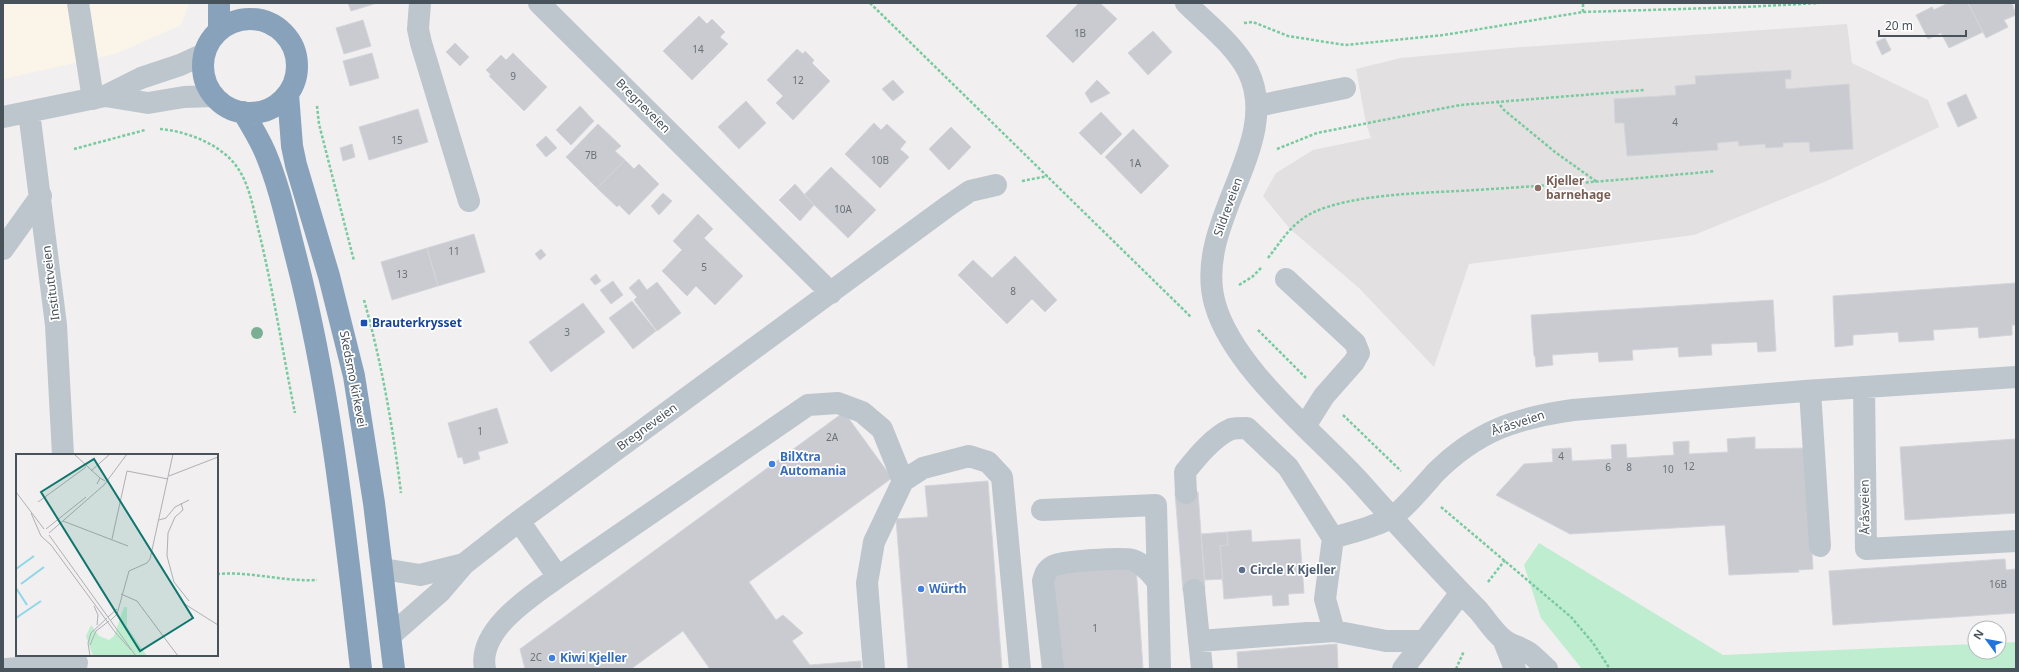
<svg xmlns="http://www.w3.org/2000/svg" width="2019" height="672" font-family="'Noto Sans',sans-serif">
<rect width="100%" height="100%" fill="#f1efef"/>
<!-- commercial -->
<path fill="#fbf5e9" d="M 3,3 L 189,3 L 189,4 L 181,25 L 115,54 L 3,79 Z"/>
<!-- education -->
<path fill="#e2e0e0" d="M 1847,24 L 1852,63 L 1928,100 L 1939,127 L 1829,180 L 1694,235 L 1469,264 L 1434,367 L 1359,288 L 1290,229 L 1263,196 L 1276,173 L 1313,150 L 1371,138 L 1366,123 L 1356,69 L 1401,58 L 1509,48 Z"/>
<!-- green -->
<path fill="#bfedd0" d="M 1539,543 L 1723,655 L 1975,644 L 1975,652 L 1999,652 L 1999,643 L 2016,642 L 2016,669 L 1582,669 L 1541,618 L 1524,565 Z"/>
<!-- building -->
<path fill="#c9cbd1" stroke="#d3d5da" d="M 348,3 L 377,3 L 351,11 Z
M 1079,3 L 1100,3 L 1117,19 L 1073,63 L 1046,36 Z
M 1948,3 L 1968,3 L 1983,32 L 1949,48 L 1941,33 L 1928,39 L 1916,15 L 1932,7 L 1934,10 Z
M 1968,3 L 2012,3 L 2016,15 L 2004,20 L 2008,27 L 1986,38 Z
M 699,16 L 707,24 L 712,19 L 725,32 L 720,37 L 728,44 L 692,80 L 663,51 Z
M 363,20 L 371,46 L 344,54 L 336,28 Z
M 1153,31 L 1172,52 L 1148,75 L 1128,53 Z
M 1885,38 L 1891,50 L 1882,55 L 1876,42 Z
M 455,43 L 469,57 L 460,66 L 446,52 Z
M 797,49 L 803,54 L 805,51 L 814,60 L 812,63 L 830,81 L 793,120 L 776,103 L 783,96 L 767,80 Z
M 372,53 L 379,78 L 350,86 L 343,61 Z
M 513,53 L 547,87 L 524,111 L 489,76 L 491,75 L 486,70 L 501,55 L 506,60 Z
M 1791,70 L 1791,79 L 1785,79 L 1786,89 L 1849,84 L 1853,149 L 1810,152 L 1809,142 L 1783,143 L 1783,147 L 1766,148 L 1765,144 L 1739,146 L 1738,141 L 1717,143 L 1718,150 L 1627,156 L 1624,123 L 1615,123 L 1614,99 L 1676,95 L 1675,86 L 1696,84 L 1695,76 Z
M 893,80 L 904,92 L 893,101 L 882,89 Z
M 1097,80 L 1110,93 L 1091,103 L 1085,93 Z
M 1966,94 L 1977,118 L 1958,127 L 1947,103 Z
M 746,101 L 766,123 L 739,149 L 718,127 Z
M 580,106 L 594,121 L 571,145 L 556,130 Z
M 418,109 L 428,142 L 369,160 L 359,127 Z
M 1101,112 L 1122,134 L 1101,155 L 1079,133 Z
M 874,123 L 881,130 L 887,124 L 906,142 L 900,149 L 909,157 L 880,188 L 845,154 Z
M 598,124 L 621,146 L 615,151 L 625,160 L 597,188 L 566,157 Z
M 951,127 L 971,147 L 949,170 L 929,149 Z
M 1133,129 L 1169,166 L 1141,194 L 1105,157 Z
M 546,136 L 557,148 L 546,157 L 536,145 Z
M 352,144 L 355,157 L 343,161 L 340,148 Z
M 625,160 L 634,169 L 639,164 L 659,184 L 629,215 L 619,205 L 617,207 L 597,188 Z
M 831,167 L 876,210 L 848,238 L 804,195 Z
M 795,184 L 814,205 L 800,221 L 779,200 Z
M 663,193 L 672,201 L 659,215 L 651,206 Z
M 698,214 L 713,229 L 704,238 L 743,276 L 715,305 L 696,286 L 687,296 L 662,271 L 682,250 L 673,241 Z
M 474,234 L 485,272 L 438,286 L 427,248 Z
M 427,248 L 438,286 L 392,300 L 381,262 Z
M 541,249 L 546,255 L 540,260 L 535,254 Z
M 1015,256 L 1057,300 L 1045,312 L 1032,299 L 1007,324 L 958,275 L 973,260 L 992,278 Z
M 596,274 L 601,281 L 595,285 L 590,279 Z
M 639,279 L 647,290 L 657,282 L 681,313 L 657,331 L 634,300 L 637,297 L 629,288 Z
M 613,281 L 623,295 L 611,304 L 600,290 Z
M 2016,283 L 2016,325 L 2012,325 L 2012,335 L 1979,338 L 1978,327 L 1933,330 L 1934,340 L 1899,342 L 1898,332 L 1853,335 L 1853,345 L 1835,347 L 1833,296 Z
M 1773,300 L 1776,351 L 1758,352 L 1757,342 L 1711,344 L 1712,355 L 1679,357 L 1678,347 L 1632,350 L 1633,360 L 1599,362 L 1598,352 L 1552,355 L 1553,365 L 1536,367 L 1535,356 L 1534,356 L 1531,315 Z
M 632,301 L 656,331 L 633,349 L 609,318 Z
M 583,303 L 605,332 L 551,372 L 529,342 Z
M 497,408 L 508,443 L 478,452 L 480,459 L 464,464 L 462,457 L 458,458 L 448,423 Z
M 844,412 L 892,478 L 749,582 L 776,620 L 783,615 L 803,633 L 792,641 L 810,665 L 861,661 L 861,669 L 710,669 L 683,631 L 631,669 L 525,669 L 520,649 Z
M 1755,437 L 1755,449 L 1806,448 L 1813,569 L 1798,570 L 1799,572 L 1729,575 L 1725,525 L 1570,534 L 1496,495 L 1524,464 L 1553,462 L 1552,449 L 1571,448 L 1572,461 L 1612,459 L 1611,445 L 1626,444 L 1627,458 L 1674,455 L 1673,442 L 1689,441 L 1689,454 L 1728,452 L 1727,439 Z
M 2016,439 L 2016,513 L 1905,520 L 1900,447 Z
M 988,481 L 1002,669 L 908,669 L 896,519 L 928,517 L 925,486 Z
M 1198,492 L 1205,589 L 1183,591 L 1175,493 Z
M 1251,530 L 1252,542 L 1300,539 L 1304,593 L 1288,594 L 1289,605 L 1273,606 L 1272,595 L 1224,599 L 1220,546 L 1228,545 L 1227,532 Z
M 1227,532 L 1228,545 L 1220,546 L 1223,579 L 1205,580 L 1201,534 Z
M 2005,559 L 2006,570 L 2016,569 L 2016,613 L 1833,625 L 1829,571 Z
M 1136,566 L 1143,669 L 1058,669 L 1051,573 Z
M 1337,644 L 1338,669 L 1238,669 L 1237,652 Z"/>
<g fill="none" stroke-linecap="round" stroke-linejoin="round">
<!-- path -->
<path stroke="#78caa0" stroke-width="2.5" stroke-dasharray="3 2" stroke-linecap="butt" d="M 870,3 L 1191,317
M 1583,12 L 1583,3
M 1244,23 L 1253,22 L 1288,36 L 1345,45 L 1444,35 L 1583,12 L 1745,7 L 1819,3
M 1497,101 L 1504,110 L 1555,152 L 1597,182
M 317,106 L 319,124 L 354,261
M 160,129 C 186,131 221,144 237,167 C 251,187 254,213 260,236 C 274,295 283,354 295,413
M 74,149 L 145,130
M 1277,149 L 1317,133 L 1460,105 L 1644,90
M 1022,181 L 1048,176
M 1268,258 C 1281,241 1292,223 1312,213 C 1354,193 1430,193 1476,190 C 1556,185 1635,179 1715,171
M 1239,285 L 1252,277 L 1262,267
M 364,300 C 382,364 393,428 401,493
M 1258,330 L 1306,378
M 1343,415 L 1401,471
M 1441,507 L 1571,617 L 1593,643 L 1610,669
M 217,574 C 250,571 284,582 317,580
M 1488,582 L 1505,560
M 1456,669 L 1464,651"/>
<!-- minor -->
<path stroke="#bdc6cd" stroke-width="22" d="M 78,3 L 93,99
M 420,3 L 418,29 L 421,43 L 469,201
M 539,3 L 831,293
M 1186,3 C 1207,24 1234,44 1248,71 C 1284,144 1192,222 1215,304 C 1233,368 1314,432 1359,481 C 1398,525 1437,568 1478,610 C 1486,619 1493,631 1503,639 C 1510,645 1520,647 1528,652 C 1535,657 1541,664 1547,669
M 105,96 L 148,103 L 184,97 L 214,96
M 1257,106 L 1345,88
M 29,112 L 56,325 L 63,455
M 3,117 L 105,96 L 141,78 L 180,65 L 204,54
M 3,249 L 41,196
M 1286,279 L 1355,343 L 1359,353 L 1354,362 L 1324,396 L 1305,426
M 1864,387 L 1866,549 L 2016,541
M 1810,391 L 1820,546
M 903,481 L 923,468 L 969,456 L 988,462 L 1002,477 L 1020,669
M 1186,493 L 1185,472 C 1197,457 1213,437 1231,429 C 1235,428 1242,428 1247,428 L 1288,467 L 1333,538 L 1325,599 L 1334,631 L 1386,641 L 1424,641
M 1042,510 L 1156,505 L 1160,669
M 1333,538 C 1351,532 1373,528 1390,518 C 1401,513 1426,483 1435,473 C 1477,431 1516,418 1573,410 L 1805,391 L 2016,377
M 383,569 L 420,575 L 464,564
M 558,577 L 808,405 L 838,403 L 862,412 L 882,429 L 903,481 L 874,542 L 867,583 L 874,669
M 1194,590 L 1202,669
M 390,636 L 440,592 L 464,564 L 519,521 L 948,206 L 970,191 L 996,185
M 1503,639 L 1515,669
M 1199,641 L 1334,631
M 6,669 L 77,663
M 485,669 C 477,630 531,596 558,577 L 519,521
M 1053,669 L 1043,581 C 1045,574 1046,570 1053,566 C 1062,561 1122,557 1133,560 C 1144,564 1151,574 1158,582
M 1403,669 L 1460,594"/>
<!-- highway -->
<path stroke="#88a2bc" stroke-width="22" d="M203 66a47 47 0 1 1 94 0a47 47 0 1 1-94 0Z
M 219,30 L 219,3
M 288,94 L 292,146 L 296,165 L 329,276 L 354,376 L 374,503 L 394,669
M 243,112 C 251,125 259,138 265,152 C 279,185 287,222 296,257 C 331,392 345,531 361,669"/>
</g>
<!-- trees -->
<circle fill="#7baf94" cx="257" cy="333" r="6"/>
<!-- markers -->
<circle fill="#8d6e63" stroke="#fff" stroke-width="1.5" cx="1538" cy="188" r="4"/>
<rect fill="#1a4fb4" stroke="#fff" stroke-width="1.5" x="360" y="319" width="8" height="8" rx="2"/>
<g fill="#3f7fe0" stroke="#fff" stroke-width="1.5">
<circle cx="772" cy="464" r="4"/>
<circle cx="921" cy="589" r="4"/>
<circle cx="552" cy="658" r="4"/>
</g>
<circle fill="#5c6f8a" stroke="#fff" stroke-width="1.5" cx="1242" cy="570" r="4"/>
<g text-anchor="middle" stroke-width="3.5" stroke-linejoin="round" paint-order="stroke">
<!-- number labels -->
<g font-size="10" fill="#687078">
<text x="1080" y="37">1B</text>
<text x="698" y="53">14</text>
<text x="513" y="80">9</text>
<text x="798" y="84">12</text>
<text x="1675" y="126">4</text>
<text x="397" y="144">15</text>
<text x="591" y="159">7B</text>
<text x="880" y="164">10B</text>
<text x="1135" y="167">1A</text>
<text x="843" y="213">10A</text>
<text x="454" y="255">11</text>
<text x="704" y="271">5</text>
<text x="402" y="278">13</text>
<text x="1013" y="295">8</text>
<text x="567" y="336">3</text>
<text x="480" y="435">1</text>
<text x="832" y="441">2A</text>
<text x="1561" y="460">4</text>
<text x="1689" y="470">12</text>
<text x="1608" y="471">6</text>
<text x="1629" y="471">8</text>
<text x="1668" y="473">10</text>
<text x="1998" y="588">16B</text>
<text x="1095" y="632">1</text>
<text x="536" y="661">2C</text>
</g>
<!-- street labels -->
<g font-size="12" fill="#47525b" stroke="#fff">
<text transform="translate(643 106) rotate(45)" y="4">Bregneveien</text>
<text transform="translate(1228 207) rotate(-70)" y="4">Sildreveien</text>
<text transform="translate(51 283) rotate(-97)" y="4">Instituttveien</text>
<text transform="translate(353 379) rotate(79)" y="4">Skedsmo kirkevei</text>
<text transform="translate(1518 423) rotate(-18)" y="4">Åråsveien</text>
<text transform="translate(647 427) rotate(-36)" y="4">Bregneveien</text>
<text transform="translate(1865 507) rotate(-91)" y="4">Åråsveien</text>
</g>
<!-- education labels -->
<g font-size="12" font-weight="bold" fill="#785e54" stroke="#fff" text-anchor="start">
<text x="1546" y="185">Kjeller<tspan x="1546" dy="14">barnehage</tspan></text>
</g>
<!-- transit labels -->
<g font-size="12" font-weight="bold" fill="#164399" stroke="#fff" text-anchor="start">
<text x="372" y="327">Brauterkrysset</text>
</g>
<!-- shop labels -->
<g font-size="12" font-weight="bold" fill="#366cbe" stroke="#fff" text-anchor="start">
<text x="780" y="461">BilXtra<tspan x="780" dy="14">Automania</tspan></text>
<text x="929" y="593">Würth</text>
<text x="560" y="662">Kiwi Kjeller</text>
</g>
<!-- service labels -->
<g font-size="12" font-weight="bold" fill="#4e5e75" stroke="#fff" text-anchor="start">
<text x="1250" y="574">Circle K Kjeller</text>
</g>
</g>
<!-- overview -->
<g transform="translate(16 454)">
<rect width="202" height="202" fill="#f1efef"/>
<path d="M 108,153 L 111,153 L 111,173 L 131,202 L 77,202 L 70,182 L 75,171 L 83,182 L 93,186 L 98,182 Z" fill="#bfedd0"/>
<path fill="none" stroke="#8dd7e9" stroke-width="2" d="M 0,115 L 18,102M 5,130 L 28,113M 0,134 L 11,151M 0,164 L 25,147"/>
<path fill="none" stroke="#adb0b4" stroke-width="1" d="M 58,0 L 84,24M 75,17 L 94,0M 153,22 L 202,3M 81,30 L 84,24 L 89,27M 0,38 L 28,75M 22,48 L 70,13M 165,49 L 167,56 L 159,63 L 152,79 L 151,102 L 158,128 L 173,147M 15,59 L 25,82 L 35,91 L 99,178 L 115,196M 143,66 L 150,64 L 159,53 L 173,46M 47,67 L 112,92M 30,75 L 70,43M 33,79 L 88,31 L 111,0M 33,81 L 120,202M 96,85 L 111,17 L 152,25M 105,140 L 121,147 L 162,202M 167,149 L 202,171M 78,152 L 82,161 L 81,171M 92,163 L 101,155M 95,166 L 101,160 L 113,117 L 131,109 L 134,105 L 157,0M 74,191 L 80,177 L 93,167M 74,202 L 72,189 L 75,179 L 91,164"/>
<path fill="#0f766e" fill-opacity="0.15" stroke="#0f766e" stroke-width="2" d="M 78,5 L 177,164 L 124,197 L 25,38 Z"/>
<rect width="202" height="202" fill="none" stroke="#47525b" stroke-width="2"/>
</g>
<!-- border -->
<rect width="2019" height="672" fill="none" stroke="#47525b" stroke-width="8"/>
<!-- north arrow -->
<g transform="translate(1987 640) rotate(302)"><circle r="19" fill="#ffffff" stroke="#b5babd"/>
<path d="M0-3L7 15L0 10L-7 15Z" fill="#2074da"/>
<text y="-6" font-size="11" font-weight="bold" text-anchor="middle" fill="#47525b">N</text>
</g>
<!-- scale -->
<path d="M1879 30v6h87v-6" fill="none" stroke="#47525b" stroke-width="2"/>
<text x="1885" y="30" font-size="12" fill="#47525b" stroke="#ffffff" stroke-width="3" paint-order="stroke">20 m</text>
</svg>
